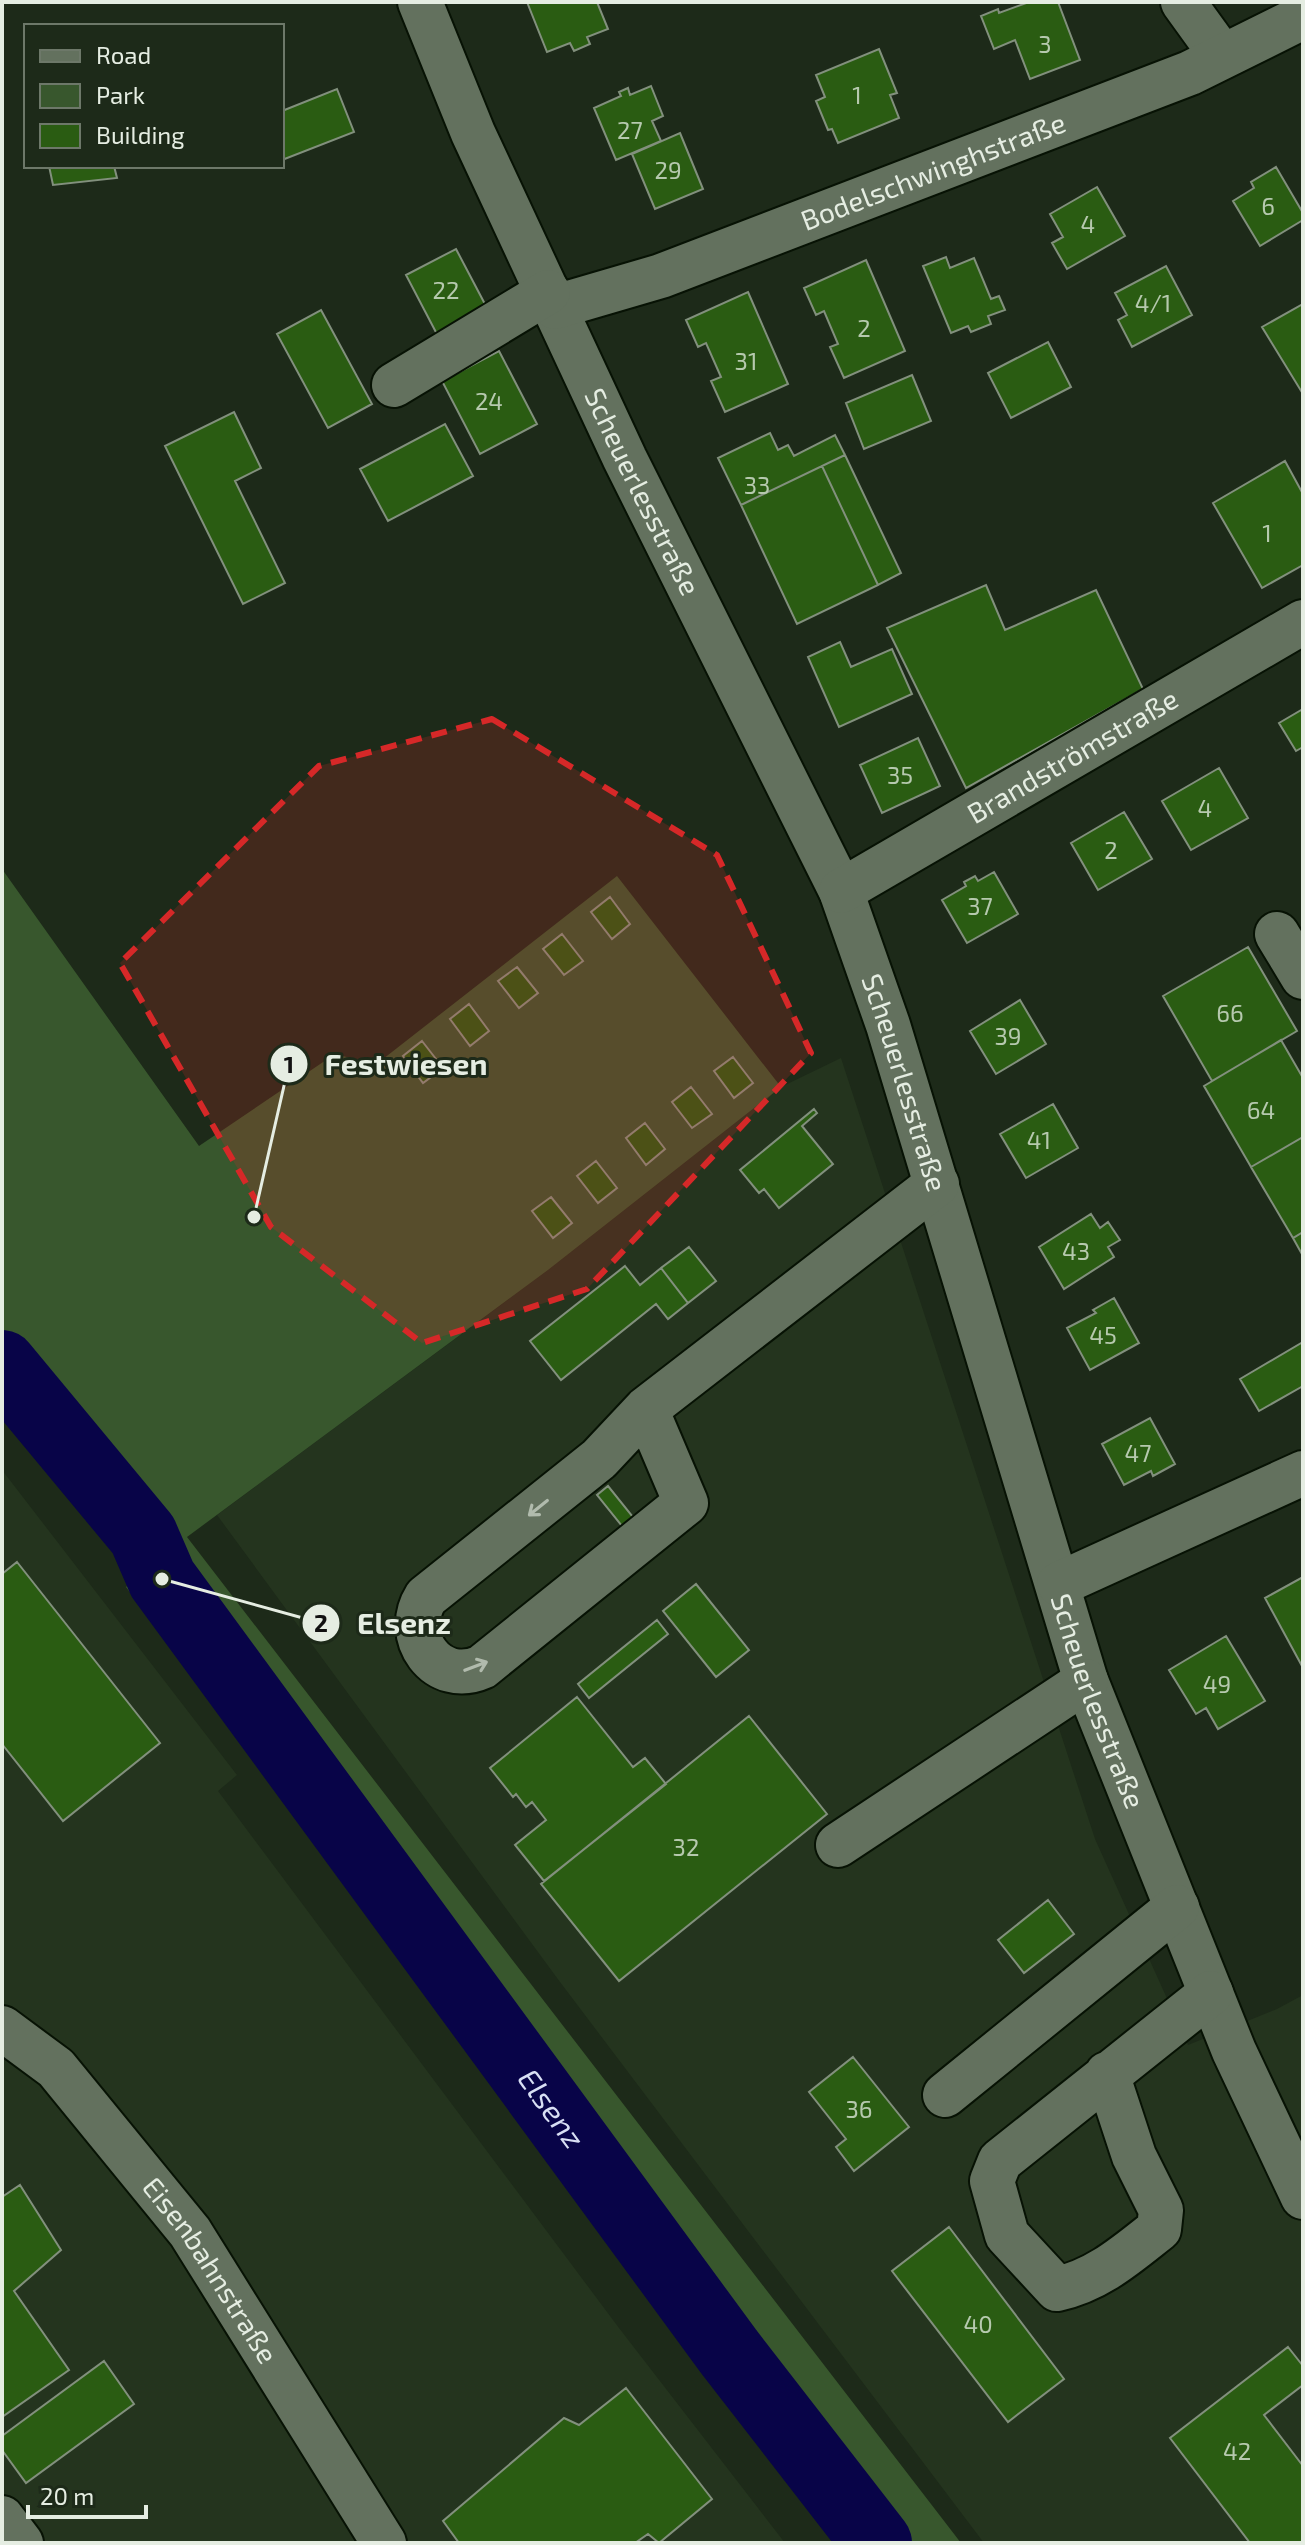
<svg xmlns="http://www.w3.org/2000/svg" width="1305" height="2545" font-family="'Exo 2',sans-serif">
<rect width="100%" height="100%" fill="#1d2a19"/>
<!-- built -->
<path fill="#24341e" d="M 841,1058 L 1095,1839 L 1188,2045 L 1277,2009 L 1303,1995 L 1303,2543 L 984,2543 L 560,1982 L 217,1515 L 548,1270 L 781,1087 Z
M 2,1470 L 237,1775 L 218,1791 L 619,2328 L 785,2543 L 2,2543 Z"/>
<!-- green -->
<path fill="#38572d" d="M 2,869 L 199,1146 L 335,1054 L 366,1062 L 383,1059 L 617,876 L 781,1087 L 548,1270 L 187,1537 L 961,2543 L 835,2543 L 126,1587 L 170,1550 L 2,1340 Z"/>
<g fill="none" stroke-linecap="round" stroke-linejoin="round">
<!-- river -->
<path stroke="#080448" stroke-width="70" id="s1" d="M 2,1365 L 143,1535 L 162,1579 L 729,2352 L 877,2543"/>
</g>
<!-- building -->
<path fill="#2a5c12" stroke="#82907d" stroke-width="2" d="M 527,2 L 597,2 L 608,29 L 587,37 L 590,44 L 574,51 L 570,43 L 547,52 Z
M 1029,2 L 1058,2 L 1080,60 L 1030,79 L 1015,40 L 994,49 L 981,16 L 998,9 L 999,13 Z
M 879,49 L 897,93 L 890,95 L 899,118 L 838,143 L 832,129 L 828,130 L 816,101 L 825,97 L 816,75 Z
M 651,86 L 663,116 L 652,121 L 661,141 L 616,160 L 594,108 L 621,96 L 619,92 L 628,88 L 630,95 Z
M 337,89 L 354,132 L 282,160 L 282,111 Z
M 680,133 L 703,189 L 655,209 L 632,154 Z
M 49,166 L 114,166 L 117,178 L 53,185 Z
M 1276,167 L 1303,213 L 1303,220 L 1260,246 L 1233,201 L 1254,188 L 1251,182 Z
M 1097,187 L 1125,236 L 1067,269 L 1052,243 L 1063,237 L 1050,214 Z
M 456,249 L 487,308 L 439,338 L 406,275 Z
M 946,257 L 950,268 L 974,258 L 991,299 L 999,296 L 1005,310 L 988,316 L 991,324 L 971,332 L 968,326 L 951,333 L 923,266 Z
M 866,260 L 905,351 L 844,378 L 830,347 L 838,344 L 824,311 L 816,315 L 804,288 Z
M 1166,266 L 1192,315 L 1132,347 L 1118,320 L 1127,315 L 1115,293 Z
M 748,292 L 788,384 L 725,412 L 711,381 L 721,377 L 706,343 L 698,347 L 686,320 Z
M 1303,304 L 1303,394 L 1262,327 Z
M 321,310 L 372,404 L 328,428 L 277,334 Z
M 1048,342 L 1071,387 L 1011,418 L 988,373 Z
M 499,351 L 537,424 L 480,454 L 442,381 Z
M 912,375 L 931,421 L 864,449 L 846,403 Z
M 234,412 L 261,468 L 235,481 L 285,583 L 243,604 L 165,446 Z
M 445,424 L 473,476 L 388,521 L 360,469 Z
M 770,433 L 778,450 L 788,445 L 794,456 L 835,435 L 845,455 L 741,505 L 718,458 Z
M 845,455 L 901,573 L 878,585 L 822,466 Z
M 1285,461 L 1303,494 L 1303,565 L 1262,588 L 1213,503 Z
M 822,466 L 878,585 L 797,624 L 741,505 Z
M 986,585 L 1005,630 L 1096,590 L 1143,689 L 966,788 L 887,628 Z
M 840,642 L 851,667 L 892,649 L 912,694 L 839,727 L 808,657 Z
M 1303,709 L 1303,747 L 1296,751 L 1279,723 Z
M 918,738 L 940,786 L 882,813 L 860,765 Z
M 1219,768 L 1248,818 L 1191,850 L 1162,801 Z
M 1124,812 L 1152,859 L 1098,890 L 1071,843 Z
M 994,872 L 1018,914 L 967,943 L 942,900 L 966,886 L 964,882 L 975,876 L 978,881 Z
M 610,897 L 630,924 L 612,939 L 591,912 Z
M 562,934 L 583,961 L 564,975 L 543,949 Z
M 1248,947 L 1297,1031 L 1212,1081 L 1163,996 Z
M 517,967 L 538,993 L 519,1008 L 498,981 Z
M 1020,1000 L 1046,1044 L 996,1074 L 970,1031 Z
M 469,1004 L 489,1031 L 470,1046 L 450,1019 Z
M 1281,1040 L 1303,1078 L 1303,1137 L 1251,1167 L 1204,1086 Z
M 422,1041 L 443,1068 L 423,1083 L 403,1056 Z
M 733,1057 L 753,1083 L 734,1098 L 714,1071 Z
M 691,1087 L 712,1114 L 692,1128 L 672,1102 Z
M 1053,1104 L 1078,1148 L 1026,1178 L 1000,1134 Z
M 814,1109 L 817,1113 L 802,1126 L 833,1164 L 779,1208 L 764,1189 L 759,1193 L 740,1170 Z
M 645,1123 L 665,1149 L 646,1165 L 626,1138 Z
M 1303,1137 L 1303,1232 L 1293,1238 L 1251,1167 Z
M 596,1161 L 617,1188 L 598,1203 L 577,1176 Z
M 551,1197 L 572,1223 L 553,1238 L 532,1211 Z
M 1091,1214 L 1100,1228 L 1108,1222 L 1120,1240 L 1108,1247 L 1114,1257 L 1064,1289 L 1039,1247 Z
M 1303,1232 L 1303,1256 L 1293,1238 Z
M 689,1247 L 716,1281 L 688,1303 L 661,1268 Z
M 625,1266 L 640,1285 L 661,1268 L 688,1303 L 668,1319 L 656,1304 L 561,1380 L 530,1341 Z
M 1114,1298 L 1139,1343 L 1090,1370 L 1067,1328 L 1096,1313 L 1093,1310 Z
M 1303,1342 L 1303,1386 L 1259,1411 L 1240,1379 Z
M 1150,1418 L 1175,1464 L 1153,1476 L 1151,1471 L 1124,1485 L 1102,1444 Z
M 608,1486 L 637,1522 L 626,1531 L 597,1495 Z
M 17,1562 L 160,1743 L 63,1821 L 2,1744 L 2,1574 Z
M 1303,1577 L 1303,1665 L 1302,1666 L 1265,1598 Z
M 696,1584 L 749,1650 L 716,1677 L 663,1611 Z
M 657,1620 L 668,1634 L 589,1698 L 578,1684 Z
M 1226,1636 L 1265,1701 L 1218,1729 L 1206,1708 L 1196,1714 L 1169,1670 Z
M 577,1697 L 633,1767 L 645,1758 L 666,1784 L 544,1881 L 515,1845 L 546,1820 L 532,1802 L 526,1807 L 516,1794 L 513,1797 L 490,1768 Z
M 749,1716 L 827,1814 L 619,1981 L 541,1884 Z
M 1048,1900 L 1074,1934 L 1024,1973 L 998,1940 Z
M 853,2057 L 909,2127 L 854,2171 L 836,2147 L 846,2139 L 809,2092 Z
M 20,2185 L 61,2250 L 14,2291 L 69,2370 L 2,2417 L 2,2197 Z
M 949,2227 L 1064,2379 L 1008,2422 L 892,2271 Z
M 1288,2347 L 1303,2366 L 1303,2385 L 1264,2415 L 1303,2466 L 1303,2543 L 1250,2543 L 1170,2438 Z
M 104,2361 L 134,2404 L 26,2483 L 2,2450 L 2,2436 Z
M 626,2388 L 712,2499 L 659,2543 L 648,2534 L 635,2543 L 459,2543 L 443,2521 L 564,2418 L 579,2425 Z"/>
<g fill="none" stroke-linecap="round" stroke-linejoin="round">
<defs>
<g id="minor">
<path id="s2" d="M 420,2 L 473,133 L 625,459 L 841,891 L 888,1025 L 1086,1681 L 1234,2051 L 1303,2197"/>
<path d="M 1183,2 L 1222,56"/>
<path id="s3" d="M 555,307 L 661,276 L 1190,73 L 1303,17"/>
<path d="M 394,385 L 548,292"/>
<path id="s4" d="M 841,891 L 1303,622"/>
<path d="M 1277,934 L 1303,977"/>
<path d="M 646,1409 L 686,1503 L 482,1667 C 437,1687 401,1637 426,1597 L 599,1459 L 646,1409 L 937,1184"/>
<path d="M 1059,1584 L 1303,1473"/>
<path d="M 838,1845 L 1086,1681"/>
<path id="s5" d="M 2,2028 L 56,2068 L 190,2232 L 384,2543"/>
<path d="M 1107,2074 L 1134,2156 L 1161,2210 L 1159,2229 C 1126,2255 1098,2280 1057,2289 L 1007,2235 L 992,2181 L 1000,2161 L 1211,1993"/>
<path d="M 945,2095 L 1177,1907"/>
<path d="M 2,2518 L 21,2543"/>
</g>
</defs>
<!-- minor casing -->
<use href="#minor" stroke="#071204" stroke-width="48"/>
<!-- minor -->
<use href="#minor" stroke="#63715e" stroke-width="44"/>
</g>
<!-- one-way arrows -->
<defs><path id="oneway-shaft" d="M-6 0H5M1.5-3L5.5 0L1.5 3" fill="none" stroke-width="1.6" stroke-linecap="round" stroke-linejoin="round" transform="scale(2)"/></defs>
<g stroke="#b1bbad">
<use href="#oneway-shaft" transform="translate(538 1508) rotate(141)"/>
<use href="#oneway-shaft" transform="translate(476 1666) rotate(-21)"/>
</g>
<!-- marked area -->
<path fill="#d62828" fill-opacity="0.2" stroke="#d62828" stroke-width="6" stroke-dasharray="16 10" stroke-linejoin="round" d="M 492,719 L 717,855 L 811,1053 L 587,1289 L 422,1343 L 271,1227 L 120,963 L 319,766 Z"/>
<g text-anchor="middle" stroke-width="6" stroke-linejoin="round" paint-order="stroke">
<!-- number labels -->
<g font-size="24" fill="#b6c9ae">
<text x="1045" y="53">3</text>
<text x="857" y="104">1</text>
<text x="630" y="139">27</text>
<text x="668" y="179">29</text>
<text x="1268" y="215">6</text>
<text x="1088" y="233">4</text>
<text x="446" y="299">22</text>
<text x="1153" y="312">4/1</text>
<text x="864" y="337">2</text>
<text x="746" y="370">31</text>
<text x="489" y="410">24</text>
<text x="757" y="494">33</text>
<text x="1267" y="542">1</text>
<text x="900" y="784">35</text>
<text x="1205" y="817">4</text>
<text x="1111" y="859">2</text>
<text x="980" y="915">37</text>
<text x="1230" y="1022">66</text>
<text x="1008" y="1045">39</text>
<text x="1261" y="1119">64</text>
<text x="1039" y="1149">41</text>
<text x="1076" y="1260">43</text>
<text x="1103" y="1344">45</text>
<text x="1138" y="1462">47</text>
<text x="1217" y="1693">49</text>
<text x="686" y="1856">32</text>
<text x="859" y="2118">36</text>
<text x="978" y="2333">40</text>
<text x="1237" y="2460">42</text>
</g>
<!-- street labels -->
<g font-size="28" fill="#e5ede2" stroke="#1d2a19">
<text dy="10" stroke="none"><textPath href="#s3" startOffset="402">Bodelschwinghstraße</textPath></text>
<text dy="10" stroke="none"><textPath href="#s2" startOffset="538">Scheuerlesstraße</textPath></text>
<text dy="10" stroke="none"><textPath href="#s4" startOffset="268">Brandströmstraße</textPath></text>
<text dy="10" stroke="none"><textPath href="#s2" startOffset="1186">Scheuerlesstraße</textPath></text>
<text dy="10" stroke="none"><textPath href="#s2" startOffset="1834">Scheuerlesstraße</textPath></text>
<text dy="10" stroke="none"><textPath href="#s5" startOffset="322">Eisenbahnstraße</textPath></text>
</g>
<!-- water labels -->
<g font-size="30" font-style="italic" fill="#d8dff4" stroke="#1d2a19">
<text dy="10" stroke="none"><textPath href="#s1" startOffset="926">Elsenz</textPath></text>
</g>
</g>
<!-- callouts -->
<path fill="none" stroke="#e5ede2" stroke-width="3" d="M254 1217L289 1064M162 1579L321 1623"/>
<g fill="#e5ede2" stroke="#1d2a19" stroke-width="3">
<circle cx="254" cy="1217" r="8"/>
<circle cx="162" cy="1579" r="8"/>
<circle cx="289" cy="1064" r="20"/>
<circle cx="321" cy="1623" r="20"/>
</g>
<g font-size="24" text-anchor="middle" font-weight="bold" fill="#111">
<text x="289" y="1073">1</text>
<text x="321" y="1632">2</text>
</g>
<g font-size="30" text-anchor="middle" font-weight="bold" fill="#e5ede2" stroke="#1d2a19" stroke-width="6" stroke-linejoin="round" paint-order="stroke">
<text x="406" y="1075">Festwiesen</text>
<text x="404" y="1634">Elsenz</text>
</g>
<!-- border -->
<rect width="1305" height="2545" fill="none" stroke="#e5ede2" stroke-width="8"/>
<!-- legend -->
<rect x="24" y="24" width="260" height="144" fill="#1d2a19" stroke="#6d7869" stroke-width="2"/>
<rect x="40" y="50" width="40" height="12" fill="#63715e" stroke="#6d7869" stroke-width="2"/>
<text x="96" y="64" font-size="24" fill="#e5ede2">Road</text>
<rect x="40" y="84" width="40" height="24" fill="#38572d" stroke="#6d7869" stroke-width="2"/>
<text x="96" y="104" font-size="24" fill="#e5ede2">Park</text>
<rect x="40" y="124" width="40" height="24" fill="#2a5c12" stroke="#6d7869" stroke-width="2"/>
<text x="96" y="144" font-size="24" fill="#e5ede2">Building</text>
<!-- scale -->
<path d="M28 2505v12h118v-12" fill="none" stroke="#e5ede2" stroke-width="4"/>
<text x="40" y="2505" font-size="24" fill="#e5ede2" stroke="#1d2a19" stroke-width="6" paint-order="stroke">20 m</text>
</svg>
